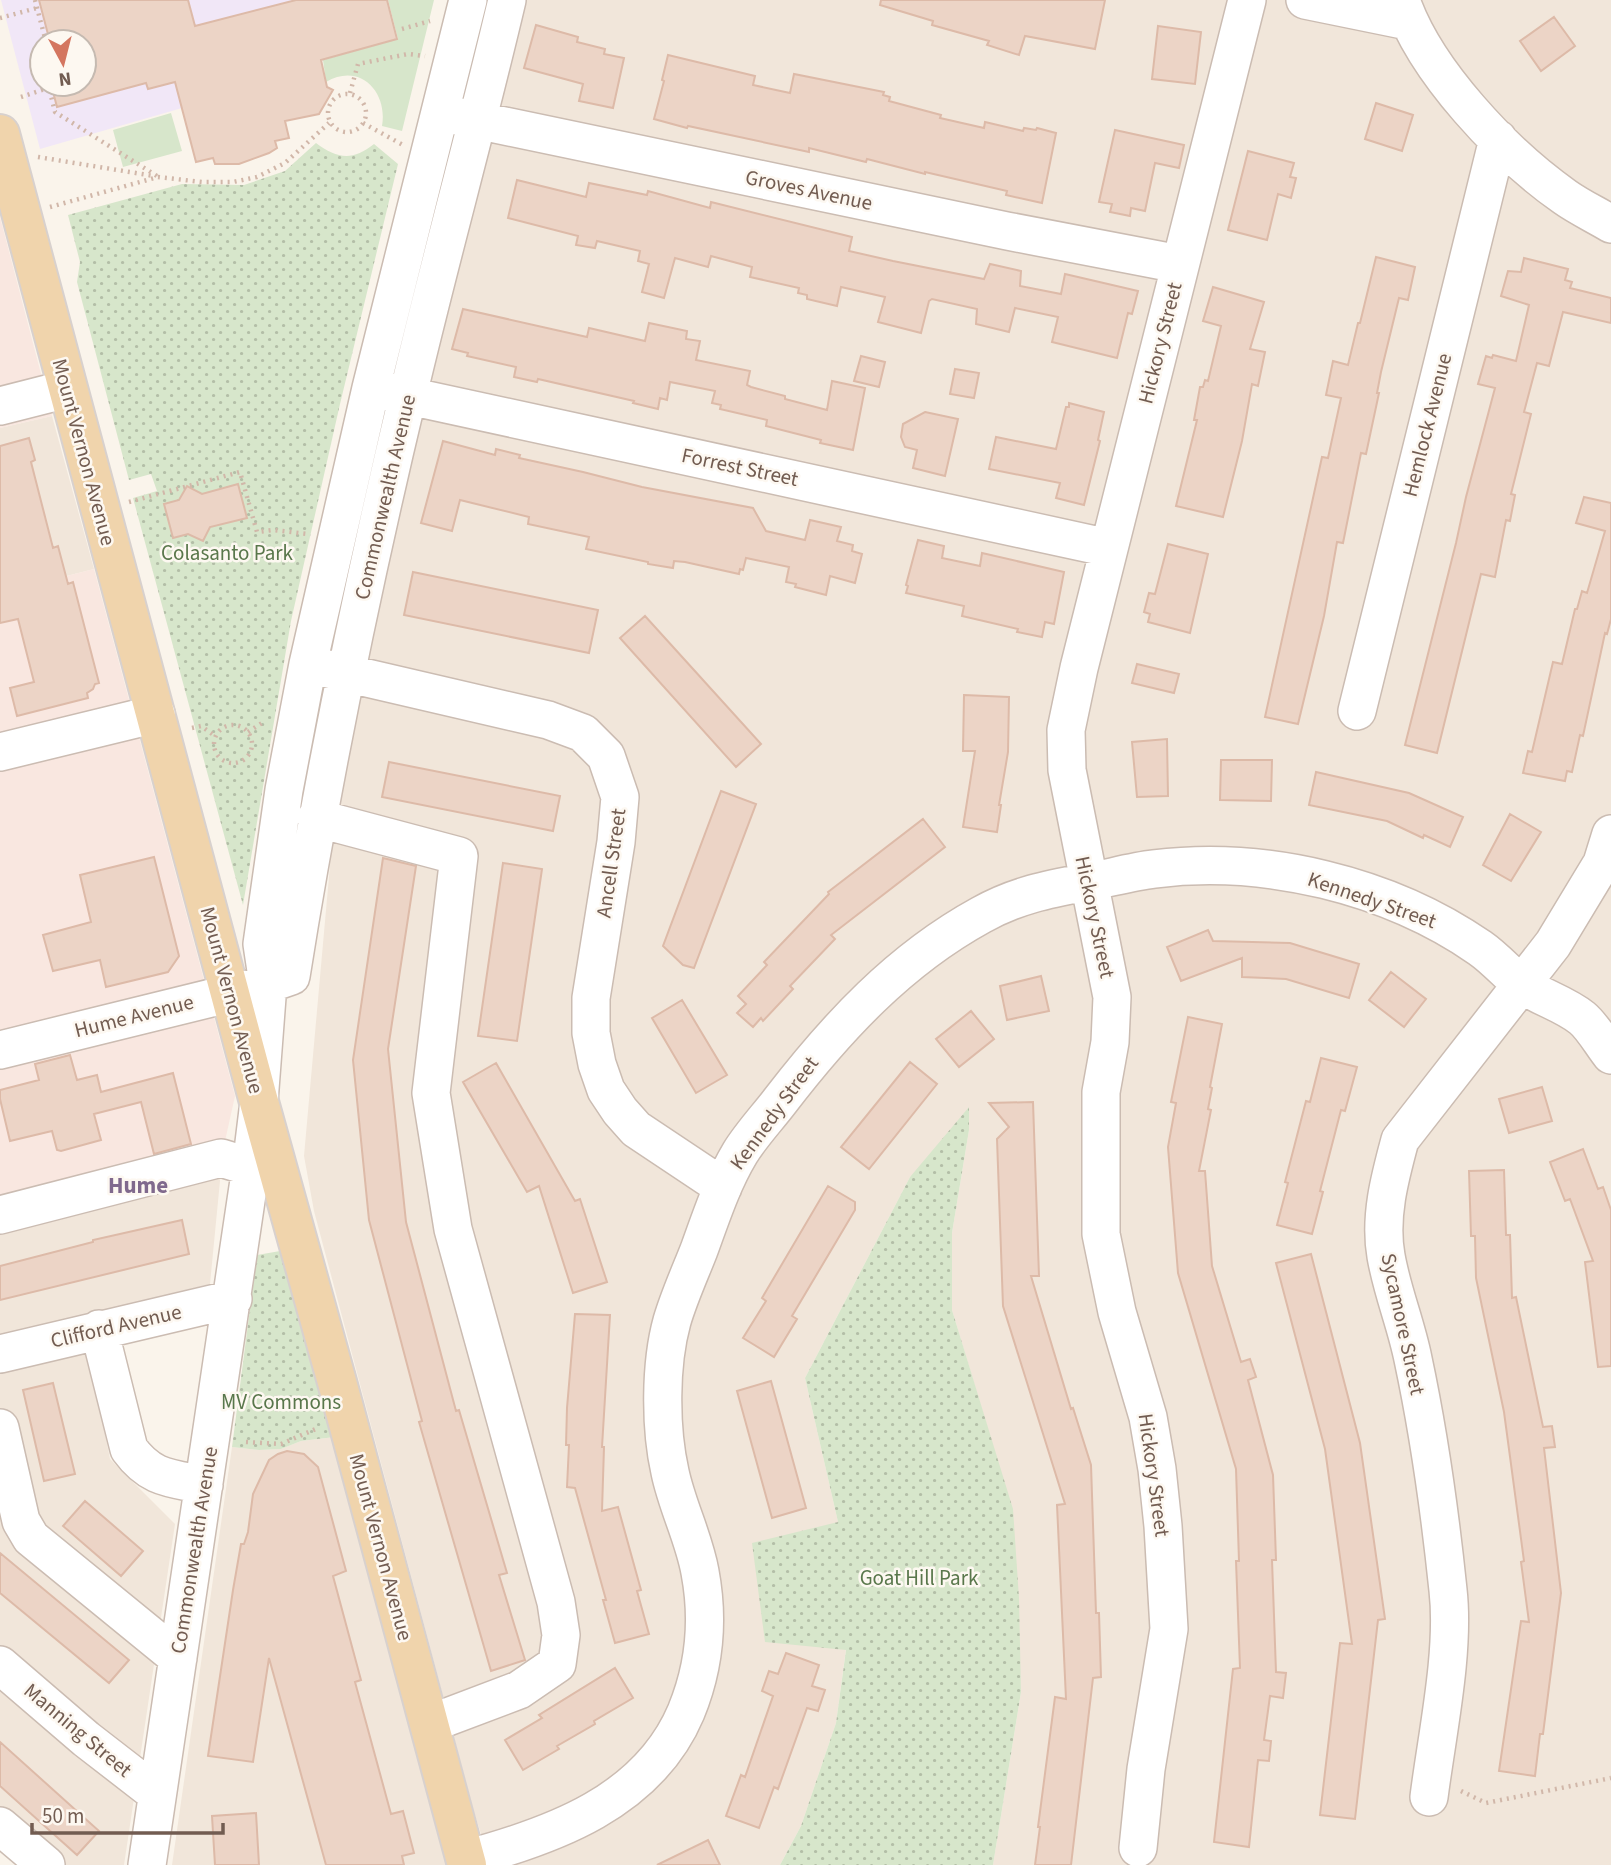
<svg xmlns="http://www.w3.org/2000/svg" width="1611" height="1865" font-family="'Source Sans 3',sans-serif">
<defs>
<pattern id="park-dots" width="8" height="8" patternUnits="userSpaceOnUse" patternTransform="scale(1.75)"><rect width="8" height="8" fill="#d7e6cb"/><path d="M2 2h.1M6 6h.1" fill="none" stroke="#b3bea7" stroke-width="1.8" stroke-linecap="round"/></pattern>
</defs>
<rect width="100%" height="100%" fill="#faf4eb"/>
<!-- residential -->
<path fill="#f1e6da" d="M 520,0 L 1611,0 L 1611,1865 L 993,1865 L 1021,1692 L 1012,1509 L 952,1310 L 952,1233 L 969,1130 L 910,1177 L 805,1378 L 838,1522 L 846,1649 L 836,1723 L 801,1826 L 780,1865 L 491,1865 L 473,1809 L 314,1211 L 304,1156 L 332,843 L 367,630 Z
M 52,416 L 94,569 L 0,593 L 0,428 Z
M 223,1150 L 210,1284 L 0,1335 L 0,1204 Z
M 88,1349 L 110,1459 L 175,1524 L 124,1865 L 26,1865 L 0,1845 L 0,1371 Z
M 335,1437 L 447,1865 L 172,1865 L 232,1447 L 259,1450 L 281,1449 L 301,1441 Z"/>
<!-- commercial -->
<path fill="#f9e7e0" d="M 0,217 L 52,416 L 0,428 Z
M 94,569 L 235,1096 L 223,1150 L 0,1204 L 0,593 Z"/>
<!-- education -->
<path fill="#f1e7f7" fill-rule="evenodd" d="M 1,0 L 296,0 L 163,34 L 182,108 L 40,149 ZM 42,42 L 84,42 L 84,84 L 42,84 Z"/>
<!-- grass -->
<path fill="#d7e6cb" d="M 388,0 L 434,0 L 402,131 L 382,126 C 388,92 360,62 326,82 L 323,60 L 398,39 Z
M 171,113 L 182,151 L 123,167 L 113,130 Z"/>
<!-- park -->
<path fill="url(#park-dots)" d="M 316,143 C 337,159 353,161 374,144 L 398,164 L 340,404 L 291,621 L 243,905 L 133,498 L 157,491 L 151,474 L 129,480 L 77,282 L 80,262 L 68,215 L 182,184 L 244,185 L 285,171 Z
M 969,1107 L 969,1130 L 952,1233 L 952,1310 L 1013,1509 L 1019,1598 L 1021,1692 L 993,1865 L 780,1865 L 801,1826 L 836,1723 L 846,1650 L 765,1642 L 752,1543 L 838,1522 L 805,1378 L 910,1177 Z
M 286,1250 L 335,1437 L 301,1441 L 281,1449 L 259,1450 L 232,1447 L 257,1255 Z"/>
<!-- building -->
<path fill="#ecd4c6" stroke="#ddbaa8" stroke-width="2" d="M 39,0 L 188,0 L 195,26 L 296,0 L 387,0 L 397,39 L 321,60 L 327,87 L 333,90 L 319,114 L 285,121 L 289,138 L 275,141 L 277,148 L 269,153 L 239,164 L 215,164 L 213,158 L 196,162 L 175,82 L 148,89 L 146,83 L 57,107 L 51,84 L 84,84 L 84,42 L 50,42 Z
M 881,0 L 1105,0 L 1095,49 L 1025,36 L 1019,55 L 987,45 L 989,41 L 932,25 L 933,21 L 880,5 Z
M 1554,17 L 1575,46 L 1541,71 L 1520,41 Z
M 536,25 L 578,37 L 577,42 L 605,49 L 604,54 L 624,58 L 613,108 L 579,101 L 583,84 L 524,68 Z
M 1158,26 L 1201,32 L 1195,84 L 1152,79 Z
M 668,55 L 755,76 L 753,85 L 790,93 L 794,74 L 884,92 L 883,95 L 890,97 L 889,101 L 941,115 L 940,118 L 984,128 L 985,122 L 1023,131 L 1024,128 L 1036,130 L 1037,128 L 1056,133 L 1042,203 L 1006,195 L 1007,191 L 925,172 L 925,174 L 867,159 L 866,162 L 809,148 L 809,152 L 688,126 L 687,128 L 654,119 L 664,81 L 662,80 Z
M 1376,103 L 1413,115 L 1402,151 L 1365,139 Z
M 1115,130 L 1184,145 L 1179,168 L 1155,163 L 1145,211 L 1131,208 L 1130,216 L 1110,212 L 1112,204 L 1099,202 Z
M 1248,151 L 1294,163 L 1290,177 L 1296,178 L 1291,198 L 1278,194 L 1267,240 L 1228,230 Z
M 517,180 L 586,197 L 589,183 L 647,195 L 648,191 L 710,208 L 711,202 L 852,237 L 849,251 L 893,261 L 984,279 L 990,264 L 1021,271 L 1020,286 L 1061,294 L 1065,274 L 1138,291 L 1132,314 L 1128,313 L 1117,358 L 1052,342 L 1058,317 L 1015,308 L 1009,332 L 976,324 L 977,309 L 932,299 L 929,301 L 921,333 L 878,322 L 885,297 L 841,287 L 837,306 L 807,299 L 807,295 L 798,293 L 799,288 L 750,277 L 752,267 L 711,256 L 708,267 L 675,258 L 664,298 L 642,292 L 649,264 L 638,261 L 640,251 L 597,241 L 595,248 L 576,245 L 578,236 L 508,218 Z
M 1376,257 L 1415,267 L 1408,300 L 1399,298 L 1381,372 L 1377,393 L 1379,393 L 1366,454 L 1361,453 L 1343,543 L 1337,542 L 1324,616 L 1298,724 L 1265,717 L 1322,457 L 1328,458 L 1341,398 L 1326,395 L 1333,361 L 1348,365 L 1358,323 L 1360,323 Z
M 1524,258 L 1568,269 L 1565,280 L 1572,282 L 1570,288 L 1611,298 L 1611,323 L 1563,312 L 1549,366 L 1537,363 L 1524,412 L 1531,414 L 1511,494 L 1515,495 L 1510,521 L 1506,520 L 1495,577 L 1481,574 L 1437,753 L 1405,745 L 1456,543 L 1466,497 L 1495,388 L 1478,384 L 1486,356 L 1492,358 L 1493,355 L 1516,361 L 1529,305 L 1501,296 L 1508,271 L 1521,272 Z
M 1213,287 L 1264,302 L 1250,349 L 1265,352 L 1258,386 L 1252,384 L 1242,441 L 1223,517 L 1176,506 L 1197,420 L 1194,420 L 1200,387 L 1203,387 L 1205,380 L 1208,381 L 1221,326 L 1203,321 Z
M 463,309 L 587,337 L 589,328 L 645,341 L 649,323 L 687,331 L 686,339 L 700,341 L 696,360 L 750,371 L 747,385 L 751,387 L 785,396 L 785,399 L 827,410 L 832,381 L 865,388 L 853,450 L 820,443 L 821,440 L 766,426 L 767,420 L 720,409 L 721,405 L 712,403 L 715,391 L 670,382 L 667,400 L 660,398 L 658,409 L 633,403 L 634,401 L 538,379 L 537,382 L 514,377 L 516,367 L 467,356 L 468,353 L 452,349 Z
M 861,356 L 885,362 L 879,387 L 854,381 Z
M 955,369 L 979,373 L 974,398 L 950,394 Z
M 1069,403 L 1104,412 L 1098,440 L 1100,441 L 1084,505 L 1056,498 L 1060,483 L 989,469 L 996,437 L 1056,449 L 1066,407 L 1069,407 Z
M 925,412 L 958,419 L 945,476 L 913,468 L 917,450 L 905,447 L 901,437 L 903,424 Z
M 29,438 L 35,460 L 31,462 L 53,548 L 58,546 L 68,584 L 73,582 L 99,683 L 95,684 L 93,689 L 87,693 L 88,698 L 17,716 L 10,688 L 34,682 L 18,619 L 0,623 L 0,446 Z
M 443,441 L 495,455 L 496,449 L 520,455 L 519,458 L 583,472 L 642,487 L 753,508 L 766,531 L 805,540 L 810,520 L 841,527 L 837,541 L 853,545 L 852,551 L 862,554 L 855,583 L 830,576 L 826,595 L 795,587 L 796,584 L 786,582 L 789,567 L 746,558 L 743,570 L 740,569 L 739,574 L 685,562 L 674,561 L 673,568 L 648,564 L 648,562 L 586,549 L 589,537 L 528,524 L 529,517 L 460,500 L 452,531 L 421,523 Z
M 238,484 L 247,518 L 210,527 L 203,541 L 188,534 L 173,538 L 164,504 L 179,500 L 187,486 L 202,494 Z
M 1584,497 L 1611,503 L 1611,619 L 1607,634 L 1605,633 L 1583,736 L 1580,735 L 1572,772 L 1567,771 L 1565,781 L 1523,773 L 1528,751 L 1532,752 L 1553,662 L 1562,664 L 1575,609 L 1577,609 L 1582,591 L 1587,593 L 1605,531 L 1576,523 Z
M 918,540 L 944,546 L 942,558 L 980,566 L 982,553 L 1064,572 L 1054,624 L 1045,622 L 1042,637 L 1017,632 L 1018,629 L 962,616 L 964,606 L 906,593 L 908,586 L 906,585 Z
M 1168,544 L 1208,554 L 1190,633 L 1148,622 L 1150,614 L 1144,612 L 1149,593 L 1155,594 Z
M 413,572 L 598,610 L 589,653 L 404,615 Z
M 645,616 L 761,744 L 736,767 L 620,638 Z
M 1137,664 L 1179,674 L 1174,693 L 1132,683 Z
M 964,695 L 1009,697 L 1008,752 L 999,805 L 1001,805 L 997,832 L 963,827 L 975,751 L 963,751 Z
M 1167,739 L 1168,796 L 1137,797 L 1132,742 Z
M 1221,760 L 1272,760 L 1271,801 L 1220,800 Z
M 389,762 L 560,796 L 553,831 L 382,797 Z
M 1316,772 L 1409,793 L 1463,817 L 1450,847 L 1424,835 L 1423,838 L 1387,821 L 1309,805 Z
M 721,791 L 756,804 L 694,968 L 683,965 L 663,946 Z
M 1510,814 L 1541,832 L 1511,881 L 1483,865 Z
M 923,819 L 945,847 L 831,935 L 835,939 L 790,986 L 793,989 L 763,1021 L 761,1018 L 753,1027 L 737,1013 L 746,1004 L 738,996 L 767,965 L 764,962 L 829,894 L 828,892 Z
M 154,857 L 179,956 L 168,972 L 106,987 L 100,960 L 53,971 L 43,935 L 91,922 L 80,875 Z
M 383,858 L 416,866 L 388,1049 L 406,1222 L 456,1411 L 459,1410 L 507,1573 L 499,1575 L 525,1660 L 491,1671 L 419,1422 L 422,1421 L 369,1220 L 353,1060 Z
M 503,863 L 542,869 L 517,1041 L 478,1036 Z
M 1208,930 L 1213,941 L 1290,943 L 1359,964 L 1349,998 L 1286,979 L 1242,977 L 1242,958 L 1181,981 L 1167,947 Z
M 1391,972 L 1426,999 L 1404,1027 L 1369,1000 Z
M 1041,976 L 1049,1011 L 1007,1020 L 1000,986 Z
M 682,1000 L 727,1075 L 696,1093 L 652,1018 Z
M 971,1011 L 994,1039 L 959,1067 L 936,1039 Z
M 1188,1017 L 1222,1024 L 1210,1087 L 1212,1088 L 1208,1109 L 1211,1110 L 1199,1171 L 1205,1171 L 1212,1266 L 1241,1362 L 1250,1359 L 1256,1377 L 1248,1380 L 1273,1475 L 1276,1560 L 1272,1560 L 1276,1672 L 1286,1673 L 1283,1698 L 1270,1696 L 1264,1740 L 1271,1741 L 1269,1761 L 1258,1760 L 1249,1847 L 1214,1842 L 1233,1669 L 1240,1668 L 1236,1561 L 1239,1561 L 1236,1469 L 1178,1273 L 1168,1147 L 1176,1103 L 1171,1102 Z
M 70,1055 L 77,1080 L 97,1075 L 101,1092 L 173,1073 L 191,1144 L 154,1154 L 141,1102 L 94,1114 L 101,1140 L 61,1151 L 57,1150 L 52,1131 L 10,1141 L 0,1099 L 0,1090 L 39,1080 L 35,1064 Z
M 1321,1058 L 1357,1067 L 1345,1111 L 1341,1110 L 1320,1191 L 1323,1192 L 1312,1234 L 1277,1225 L 1288,1183 L 1285,1182 L 1306,1101 L 1310,1102 Z
M 910,1062 L 937,1084 L 869,1169 L 841,1147 Z
M 496,1063 L 575,1201 L 580,1199 L 607,1282 L 573,1293 L 539,1186 L 527,1192 L 463,1082 Z
M 1542,1087 L 1552,1121 L 1509,1133 L 1499,1099 Z
M 1033,1102 L 1039,1276 L 1031,1276 L 1071,1409 L 1073,1408 L 1091,1465 L 1096,1613 L 1099,1613 L 1101,1677 L 1093,1678 L 1071,1865 L 1035,1865 L 1040,1827 L 1038,1827 L 1055,1697 L 1066,1699 L 1057,1505 L 1065,1504 L 1003,1306 L 997,1139 L 1009,1127 L 989,1103 Z
M 1583,1149 L 1598,1189 L 1603,1187 L 1611,1210 L 1611,1366 L 1598,1367 L 1585,1262 L 1593,1261 L 1570,1199 L 1565,1201 L 1550,1162 Z
M 1504,1170 L 1506,1235 L 1510,1235 L 1512,1298 L 1516,1297 L 1543,1427 L 1552,1426 L 1555,1447 L 1544,1448 L 1561,1593 L 1543,1734 L 1540,1734 L 1535,1776 L 1499,1771 L 1521,1621 L 1529,1622 L 1521,1562 L 1524,1561 L 1504,1412 L 1476,1278 L 1475,1236 L 1471,1236 L 1469,1171 Z
M 828,1186 L 855,1202 L 855,1210 L 792,1316 L 797,1319 L 774,1357 L 743,1338 L 766,1301 L 762,1298 Z
M 182,1220 L 189,1254 L 0,1300 L 0,1266 L 93,1242 L 93,1240 Z
M 1311,1254 L 1360,1443 L 1385,1619 L 1378,1620 L 1355,1819 L 1320,1815 L 1340,1643 L 1352,1644 L 1325,1449 L 1276,1263 Z
M 575,1314 L 610,1315 L 602,1447 L 604,1447 L 602,1511 L 618,1507 L 641,1590 L 637,1591 L 649,1634 L 615,1643 L 603,1600 L 606,1600 L 575,1488 L 567,1487 L 569,1445 L 566,1445 L 567,1408 Z
M 771,1381 L 806,1508 L 772,1518 L 737,1391 Z
M 53,1383 L 75,1474 L 44,1481 L 23,1390 Z
M 287,1451 L 304,1454 L 318,1467 L 346,1571 L 333,1576 L 361,1680 L 355,1682 L 391,1814 L 403,1811 L 414,1853 L 402,1856 L 404,1865 L 326,1865 L 269,1658 L 253,1762 L 208,1756 L 233,1590 L 241,1544 L 244,1544 L 248,1532 L 253,1494 L 269,1460 L 278,1454 Z
M 85,1501 L 143,1551 L 121,1576 L 63,1526 Z
M 0,1553 L 129,1660 L 109,1683 L 0,1593 Z
M 786,1653 L 819,1665 L 812,1686 L 825,1690 L 818,1711 L 807,1708 L 778,1789 L 774,1787 L 759,1828 L 726,1816 L 741,1775 L 745,1777 L 773,1696 L 762,1691 L 769,1671 L 778,1674 Z
M 615,1668 L 633,1698 L 594,1721 L 595,1724 L 557,1746 L 559,1749 L 523,1770 L 505,1740 L 542,1718 L 539,1715 Z
M 0,1742 L 99,1831 L 77,1855 L 0,1786 Z
M 256,1813 L 259,1865 L 215,1865 L 212,1816 Z
M 708,1840 L 720,1865 L 657,1865 Z"/>
<g fill="none" stroke-linecap="round" stroke-linejoin="round">
<defs>
<path id="minor" d="M 1305,0 L 1408,21
M 1401,0 C 1425,71 1504,154 1565,197 C 1579,207 1596,215 1611,224
M 457,116 L 1007,231 L 1179,264
M 386,391 L 1109,548
M 0,406 L 67,389
M 324,668 L 548,720 L 583,733 L 606,756 L 620,797 L 616,842 L 591,998 L 591,1033 L 597,1064 L 606,1090 L 620,1111 L 636,1129 L 723,1187
M 1357,711 L 1498,139
M 0,752 L 156,714
M 316,818 L 459,856 L 431,1093 L 453,1229 L 556,1602 L 561,1635 L 557,1664 L 519,1690 L 429,1724
M 0,1050 L 268,984 L 291,976 C 322,781 362,587 408,395 C 439,263 476,132 507,0
M 0,1215 L 221,1158 L 251,1167
M 99,1329 L 129,1449 C 151,1479 170,1478 204,1485
M 0,1354 L 233,1299
M 0,1428 L 21,1521 L 31,1538 L 178,1658
M 0,1665 L 86,1739 L 157,1794
M 1429,1797 C 1437,1734 1455,1652 1448,1590 C 1440,1513 1429,1434 1413,1359 C 1406,1324 1392,1291 1386,1256 C 1379,1217 1390,1177 1400,1140 L 1553,944 L 1602,863 L 1611,834
M 0,1826 L 46,1865
M 1138,1848 L 1146,1769 L 1169,1629 L 1163,1526 L 1157,1469 L 1148,1417 L 1117,1312 L 1101,1234 L 1101,1092 L 1110,1042 L 1112,997 L 1067,770 L 1066,730 L 1079,668 L 1247,0
M 466,1859 C 552,1836 648,1802 686,1712 C 705,1666 709,1620 700,1572 C 694,1538 677,1506 670,1472 C 660,1428 660,1364 672,1321 C 679,1297 690,1273 699,1250 C 711,1217 722,1183 740,1153 C 751,1135 767,1118 780,1101 C 837,1027 899,960 981,915 C 1020,893 1056,888 1098,880 C 1117,876 1136,871 1154,869 C 1265,855 1389,885 1480,948 C 1493,957 1504,969 1516,980 C 1535,996 1562,1002 1582,1018 C 1593,1027 1602,1044 1611,1055
M 147,1865 L 251,1167 L 259,1102 L 268,984 L 262,944 L 284,790 L 308,664 L 371,388 L 468,0"/>
<path id="major" d="M 0,134 L 259,1102 L 337,1382 L 467,1865"/>
</defs>
<!-- minor casing -->
<use href="#minor" stroke="#cbbcb2" stroke-width="40"/>
<!-- major casing -->
<use href="#major" stroke="#d8d1ce" stroke-width="42"/>
<!-- path -->
<path stroke="#d1b7a9" stroke-width="4.5" stroke-dasharray="2 5" stroke-linecap="butt" d="M 35,0 L 46,42
M 0,18 L 37,8
M 402,29 L 430,21
M 48,84 L 55,112 L 157,176
M 350,93 L 358,64 L 408,54 L 425,56
M328 113a19 19 0 1 1 38 0a19 19 0 1 1-38 0Z
M 21,97 L 51,87
M 363,123 L 403,145
M 38,157 L 154,176
M 50,207 L 158,177 L 202,182 L 233,182 L 257,177 L 285,163 L 329,123
M 129,502 L 240,472 L 257,532 L 273,530 L 308,534
M214 744a19 19 0 1 1 38 0a19 19 0 1 1-38 0Z
M 192,728 L 201,726 L 215,736
M 248,732 L 265,721
M 246,1442 L 281,1444 L 318,1428
M 1461,1791 L 1486,1803 L 1611,1778"/>
<!-- minor -->
<use href="#minor" stroke="#fff" stroke-width="37"/>
<!-- major -->
<use href="#major" stroke="#f0d4ac" stroke-width="38"/>
</g>
<g text-anchor="middle" stroke-width="5" stroke-linejoin="round" paint-order="stroke">
<!-- street labels -->
<g font-size="21" fill="#725c51" stroke="#fdf8f1">
<text transform="translate(809 190) rotate(12)" y="7">Groves Avenue</text>
<text transform="translate(1160 343) rotate(-76)" y="7">Hickory Street</text>
<text transform="translate(1427 425) rotate(-76)" y="7">Hemlock Avenue</text>
<text transform="translate(84 452) rotate(75)" y="7">Mount Vernon Avenue</text>
<text transform="translate(740 467) rotate(12)" y="7">Forrest Street</text>
<text transform="translate(385 497) rotate(-77)" y="7">Commonwealth Avenue</text>
<text transform="translate(611 863) rotate(-82)" y="7">Ancell Street</text>
<text transform="translate(1372 900) rotate(19)" y="7">Kennedy Street</text>
<text transform="translate(1095 917) rotate(78)" y="7">Hickory Street</text>
<text transform="translate(232 1000) rotate(75)" y="7">Mount Vernon Avenue</text>
<text transform="translate(134 1016) rotate(-14)" y="7">Hume Avenue</text>
<text transform="translate(774 1113) rotate(-54)" y="7">Kennedy Street</text>
<text transform="translate(1403 1324) rotate(78)" y="7">Sycamore Street</text>
<text transform="translate(116 1326) rotate(-13)" y="7">Clifford Avenue</text>
<text transform="translate(1154 1475) rotate(82)" y="7">Hickory Street</text>
<text transform="translate(381 1547) rotate(75)" y="7">Mount Vernon Avenue</text>
<text transform="translate(194 1550) rotate(-81)" y="7">Commonwealth Avenue</text>
<text transform="translate(78 1730) rotate(40)" y="7">Manning Street</text>
</g>
<!-- park labels -->
<g font-size="21" fill="#59774b" stroke="#fdf8f1">
<text x="227" y="560">Colasanto Park</text>
<text x="281" y="1409">MV Commons</text>
<text x="919" y="1585">Goat Hill Park</text>
</g>
<!-- neighbourhood labels -->
<g font-size="23" font-weight="bold" fill="#80698d" stroke="#fdf8f1">
<text x="138" y="1193">Hume</text>
</g>
</g>
<!-- north arrow -->
<g transform="translate(63 63) rotate(173)"><circle r="33" fill="#fdf8f1" stroke="#c5bab1" stroke-width="2"/>
<path d="M0-5L12 26L0 18L-12 26Z" fill="#d47660"/>
<text y="-10" font-size="19" font-weight="bold" text-anchor="middle" fill="#725c51">N</text>
</g>
<!-- scale -->
<path d="M32 1823v10h191v-10" fill="none" stroke="#725c51" stroke-width="3.5"/>
<text x="42" y="1823" font-size="21" fill="#725c51" stroke="#fdf8f1" stroke-width="5" paint-order="stroke">50 m</text>
</svg>
